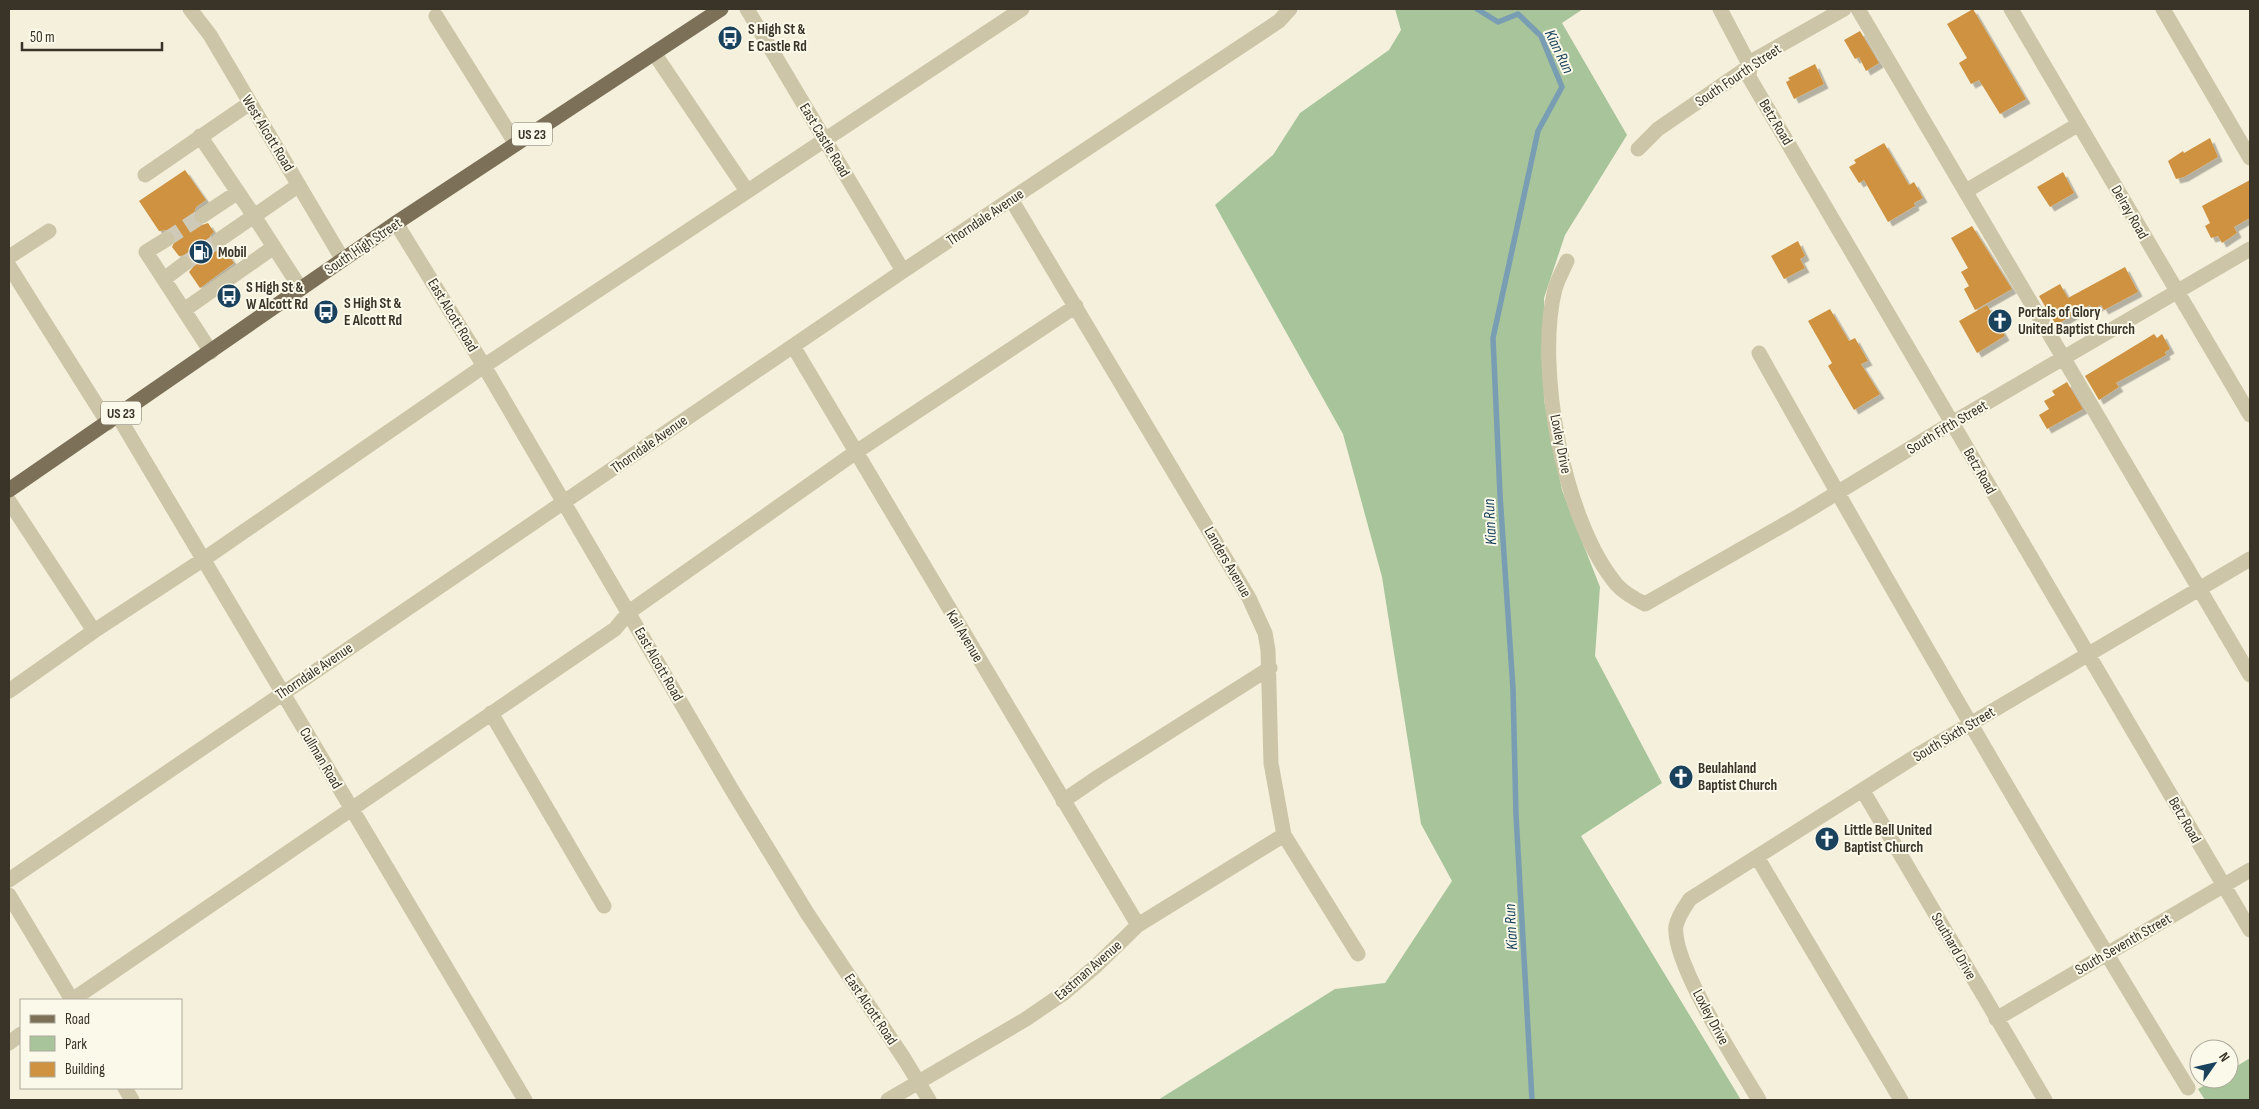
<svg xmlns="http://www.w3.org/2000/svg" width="2259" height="1109" font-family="'Sofia Sans Condensed',sans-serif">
<defs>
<filter id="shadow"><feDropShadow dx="4.5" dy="4.5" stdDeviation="0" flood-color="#0004"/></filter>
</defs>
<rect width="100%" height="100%" fill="#f4f0dc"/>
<!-- green -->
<path fill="#a8c49b" d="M 1395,9 L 1583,9 L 1562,23 L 1627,135 L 1565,235 L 1544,298 L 1544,400 L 1562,490 L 1600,587 L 1595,656 L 1662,783 L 1581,836 L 1741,1100 L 1158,1100 L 1335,989 L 1385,983 L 1452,881 L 1421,824 L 1382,577 L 1343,434 L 1215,205 L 1273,155 L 1300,113 L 1389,50 L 1401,30 Z
M 2250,1058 L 2250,1100 L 2205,1100 L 2198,1089 L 2216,1079 L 2229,1079 L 2229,1071 Z"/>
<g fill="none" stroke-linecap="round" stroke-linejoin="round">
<!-- stream -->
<path stroke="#799db3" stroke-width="5.5" d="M 1477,9 L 1498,22 L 1518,14 L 1541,36 L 1562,87 L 1538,131 L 1493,338 L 1500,495 L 1513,689 L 1516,815 L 1532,1100"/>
</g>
<!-- building -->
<path fill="#ce9240" filter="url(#shadow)" d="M 1973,9 L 2026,99 L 2000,114 L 1979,80 L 1971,84 L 1959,63 L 1967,58 L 1947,24 Z
M 1860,31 L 1879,63 L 1866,71 L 1859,57 L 1855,59 L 1844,40 Z
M 1815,64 L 1824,84 L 1794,99 L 1786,82 L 1790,80 L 1788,78 Z
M 2210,138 L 2218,157 L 2184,177 L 2176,179 L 2168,161 L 2183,151 L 2184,153 Z
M 1884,143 L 1909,185 L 1914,182 L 1923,198 L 1914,203 L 1915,206 L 1888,222 L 1864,180 L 1859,183 L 1849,167 L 1856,163 L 1854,160 Z
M 185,170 L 206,200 L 196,207 L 193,216 L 194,221 L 202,225 L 208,223 L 214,232 L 210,236 L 211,245 L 215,249 L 224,248 L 234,263 L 200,288 L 189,272 L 193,267 L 192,259 L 187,255 L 179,256 L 172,247 L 176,239 L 175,234 L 167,230 L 159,231 L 139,201 Z
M 2063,172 L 2074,193 L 2050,207 L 2037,187 Z
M 2250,180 L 2250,218 L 2234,227 L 2237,233 L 2222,243 L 2218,236 L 2211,238 L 2205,226 L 2210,223 L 2202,206 Z
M 1972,226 L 2012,289 L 1975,310 L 1964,289 L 1969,286 L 1961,272 L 1968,268 L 1951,238 Z
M 1798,241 L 1805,256 L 1800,259 L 1805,268 L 1784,279 L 1771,256 Z
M 2125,267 L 2138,292 L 2104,310 L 2101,305 L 2092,310 L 2090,305 L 2056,325 L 2039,296 L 2060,284 L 2068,298 Z
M 1987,305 L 2005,336 L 1977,353 L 1959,321 Z
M 1830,309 L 1849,341 L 1855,338 L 1868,361 L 1861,364 L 1880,394 L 1854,410 L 1828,366 L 1832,363 L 1808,321 Z
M 2154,334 L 2157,338 L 2162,334 L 2170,349 L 2165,352 L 2166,355 L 2116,383 L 2119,387 L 2099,400 L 2085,376 Z
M 2067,382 L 2083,409 L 2047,429 L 2039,415 L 2049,409 L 2044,401 L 2055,395 L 2052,391 Z"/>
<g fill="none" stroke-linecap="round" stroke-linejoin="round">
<!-- minor-tunnel -->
<path stroke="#cfcab8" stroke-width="15" stroke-dasharray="15 8" stroke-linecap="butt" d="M 167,239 L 202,216
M 184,264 L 219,240"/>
<!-- minor -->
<path stroke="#cdc5a7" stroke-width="15" d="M 190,9 L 210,35 L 343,260
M 747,9 L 903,271
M 1720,9 L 1750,66 L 1749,77 L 2250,930
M 1858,9 L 2250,675
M 2011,9 L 2250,415
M 2163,9 L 2250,158
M 436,16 L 516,144
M 654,53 L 747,191
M 200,136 L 254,216 L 219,240
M 1638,149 L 1658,129 L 1750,66 L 1754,60 L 1844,9
M 145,175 L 250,103
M 1966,191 L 2079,124
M 1011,199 L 1249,598 L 1265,633 L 1268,650 L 1271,763 L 1284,835 L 1358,954
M 202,216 L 238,192
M 396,223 L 484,366 L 732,790 L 807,913 L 905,1060 L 929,1100
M 167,239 L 146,252 L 211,352
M 274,247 L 254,216 L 299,185
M 9,257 L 49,231
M 1567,261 C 1563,270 1558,279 1555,289 C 1535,367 1564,523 1617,585 C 1624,593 1635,599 1645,604 L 1799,516 L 1952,423 L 2250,249
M 9,266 L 108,423
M 164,279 L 184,264
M 184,310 L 274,247 L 301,289
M 793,346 L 1138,925
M 1759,353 C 1897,600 2040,846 2188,1088
M 118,416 L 525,1100
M 9,501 L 94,631 L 204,559 L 484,366 L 1022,9
M 9,691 L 94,631
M 491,713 L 604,906
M 1863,791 L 2045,1100
M 1063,801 L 1098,777 L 1270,668
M 1757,857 L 1901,1100
M 9,880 L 903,271 L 1279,21 L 1290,9
M 9,895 L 72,1000
M 72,1000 L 615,629 L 629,612 L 856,452 L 1076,306
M 1996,1019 L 2250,870
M 9,1043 L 21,1034
M 125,1088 L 132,1100
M 888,1100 L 1026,1019 L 1064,993 L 1096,966 L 1138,925 L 1284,835
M 1759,1100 C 1739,1066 1671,962 1676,926 C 1678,916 1684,908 1690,899 L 1916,756 L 2250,559"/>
<!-- major -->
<path stroke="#7c7058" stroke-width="15" d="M 9,490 L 396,223 L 721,9"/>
</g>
<!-- icons -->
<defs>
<symbol id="bus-disc" viewBox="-11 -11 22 22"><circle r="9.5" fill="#1a425d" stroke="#fbf9e9"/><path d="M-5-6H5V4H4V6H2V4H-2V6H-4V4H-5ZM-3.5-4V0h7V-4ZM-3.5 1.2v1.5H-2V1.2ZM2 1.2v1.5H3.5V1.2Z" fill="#fff"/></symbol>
<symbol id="fuel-disc" viewBox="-11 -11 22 22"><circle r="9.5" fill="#1a425d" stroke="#fbf9e9"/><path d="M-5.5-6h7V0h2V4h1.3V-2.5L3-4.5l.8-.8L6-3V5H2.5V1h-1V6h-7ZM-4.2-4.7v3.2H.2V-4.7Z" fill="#fff"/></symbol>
<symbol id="church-disc" viewBox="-11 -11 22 22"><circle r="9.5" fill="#1a425d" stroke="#fbf9e9"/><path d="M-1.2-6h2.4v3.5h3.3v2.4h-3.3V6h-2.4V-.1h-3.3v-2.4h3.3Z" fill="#fff"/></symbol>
</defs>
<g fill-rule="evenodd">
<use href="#bus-disc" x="716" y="24" width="28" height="28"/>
<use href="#fuel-disc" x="187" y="238" width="28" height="28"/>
<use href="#bus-disc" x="215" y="282" width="28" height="28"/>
<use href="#bus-disc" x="312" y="298" width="28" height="28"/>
<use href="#church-disc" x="1986" y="307" width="28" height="28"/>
<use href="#church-disc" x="1667" y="763" width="28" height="28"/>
<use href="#church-disc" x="1813" y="825" width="28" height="28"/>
</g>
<g text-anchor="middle" stroke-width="4" stroke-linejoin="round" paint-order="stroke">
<!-- shield labels -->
<g fill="#fbf9e9" stroke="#736e62" stroke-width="1">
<rect x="512" y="122.5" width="40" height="23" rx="4"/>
<rect x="101" y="401.5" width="40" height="23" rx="4"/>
</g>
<g font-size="14" font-weight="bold" fill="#393328">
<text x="532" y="139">US 23</text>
<text x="121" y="418">US 23</text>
</g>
<!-- poi labels -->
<g font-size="15" font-weight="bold" fill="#393328" stroke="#fbf9e9" text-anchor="start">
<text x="748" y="34">S High St &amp;<tspan x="748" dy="17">E Castle Rd</tspan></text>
<text x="218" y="257">Mobil</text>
<text x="246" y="292">S High St &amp;<tspan x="246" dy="17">W Alcott Rd</tspan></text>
<text x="344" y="308">S High St &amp;<tspan x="344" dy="17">E Alcott Rd</tspan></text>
<text x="2018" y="317">Portals of Glory<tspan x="2018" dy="17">United Baptist Church</tspan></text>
<text x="1698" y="773">Beulahland<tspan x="1698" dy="17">Baptist Church</tspan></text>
<text x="1844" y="835">Little Bell United<tspan x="1844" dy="17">Baptist Church</tspan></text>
</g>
<!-- street labels -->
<g font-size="15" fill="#393328" stroke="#fbf9e9">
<text transform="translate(1738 75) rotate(-34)" y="5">South Fourth Street</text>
<text transform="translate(1776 122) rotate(59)" y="5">Betz Road</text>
<text transform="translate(268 133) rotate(59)" y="5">West Alcott Road</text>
<text transform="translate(825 140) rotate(59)" y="5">East Castle Road</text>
<text transform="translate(2130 212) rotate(60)" y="5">Delray Road</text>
<text transform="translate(985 217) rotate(-34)" y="5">Thorndale Avenue</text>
<text transform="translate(363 246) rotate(-34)" y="5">South High Street</text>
<text transform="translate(453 315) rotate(59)" y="5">East Alcott Road</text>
<text transform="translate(1947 427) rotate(-31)" y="5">South Fifth Street</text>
<text transform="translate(649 444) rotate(-35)" y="5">Thorndale Avenue</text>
<text transform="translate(1561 444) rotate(79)" y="5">Loxley Drive</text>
<text transform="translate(1980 471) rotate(60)" y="5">Betz Road</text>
<text transform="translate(1228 562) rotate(60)" y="5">Landers Avenue</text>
<text transform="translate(965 636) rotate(59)" y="5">Kail Avenue</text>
<text transform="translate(659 664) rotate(60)" y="5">East Alcott Road</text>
<text transform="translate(314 671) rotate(-34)" y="5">Thorndale Avenue</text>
<text transform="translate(1954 734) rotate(-31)" y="5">South Sixth Street</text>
<text transform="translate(321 758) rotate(59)" y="5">Cullman Road</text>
<text transform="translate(2185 820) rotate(60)" y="5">Betz Road</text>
<text transform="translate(2123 944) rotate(-30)" y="5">South Seventh Street</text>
<text transform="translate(1954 946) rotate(60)" y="5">Southard Drive</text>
<text transform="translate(1088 970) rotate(-41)" y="5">Eastman Avenue</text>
<text transform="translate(871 1009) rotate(56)" y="5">East Alcott Road</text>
<text transform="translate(1711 1017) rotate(62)" y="5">Loxley Drive</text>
</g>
<!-- water labels -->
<g font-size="16" font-style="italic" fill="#1a425d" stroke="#fbf9e9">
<text transform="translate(1560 51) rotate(64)" y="6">Kian Run</text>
<text transform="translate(1489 522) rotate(-93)" y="6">Kian Run</text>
<text transform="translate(1510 927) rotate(-93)" y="6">Kian Run</text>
</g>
</g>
<!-- border -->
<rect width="2259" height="1109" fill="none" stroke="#393328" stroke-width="20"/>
<!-- legend -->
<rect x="20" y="999" width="162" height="90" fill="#fbf9e9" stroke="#adaa9c"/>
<rect x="30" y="1015" width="25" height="8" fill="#7c7058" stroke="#adaa9c"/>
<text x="65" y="1024" font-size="15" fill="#393328">Road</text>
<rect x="30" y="1036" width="25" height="15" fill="#a8c49b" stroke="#adaa9c"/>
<text x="65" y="1049" font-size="15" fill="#393328">Park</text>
<rect x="30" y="1062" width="25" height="15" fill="#ce9240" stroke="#adaa9c"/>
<text x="65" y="1074" font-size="15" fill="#393328">Building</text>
<!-- north arrow -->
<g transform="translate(2214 1064) rotate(56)"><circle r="24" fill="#fbf9e9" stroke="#adaa9c"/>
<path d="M0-4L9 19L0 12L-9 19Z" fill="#1a425d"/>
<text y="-8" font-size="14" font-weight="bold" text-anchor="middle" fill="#393328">N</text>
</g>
<!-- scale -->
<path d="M22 42v8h140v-8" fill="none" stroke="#393328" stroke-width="2.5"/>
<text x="30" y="42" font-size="15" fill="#393328" stroke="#fbf9e9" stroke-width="4" paint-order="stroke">50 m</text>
</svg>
